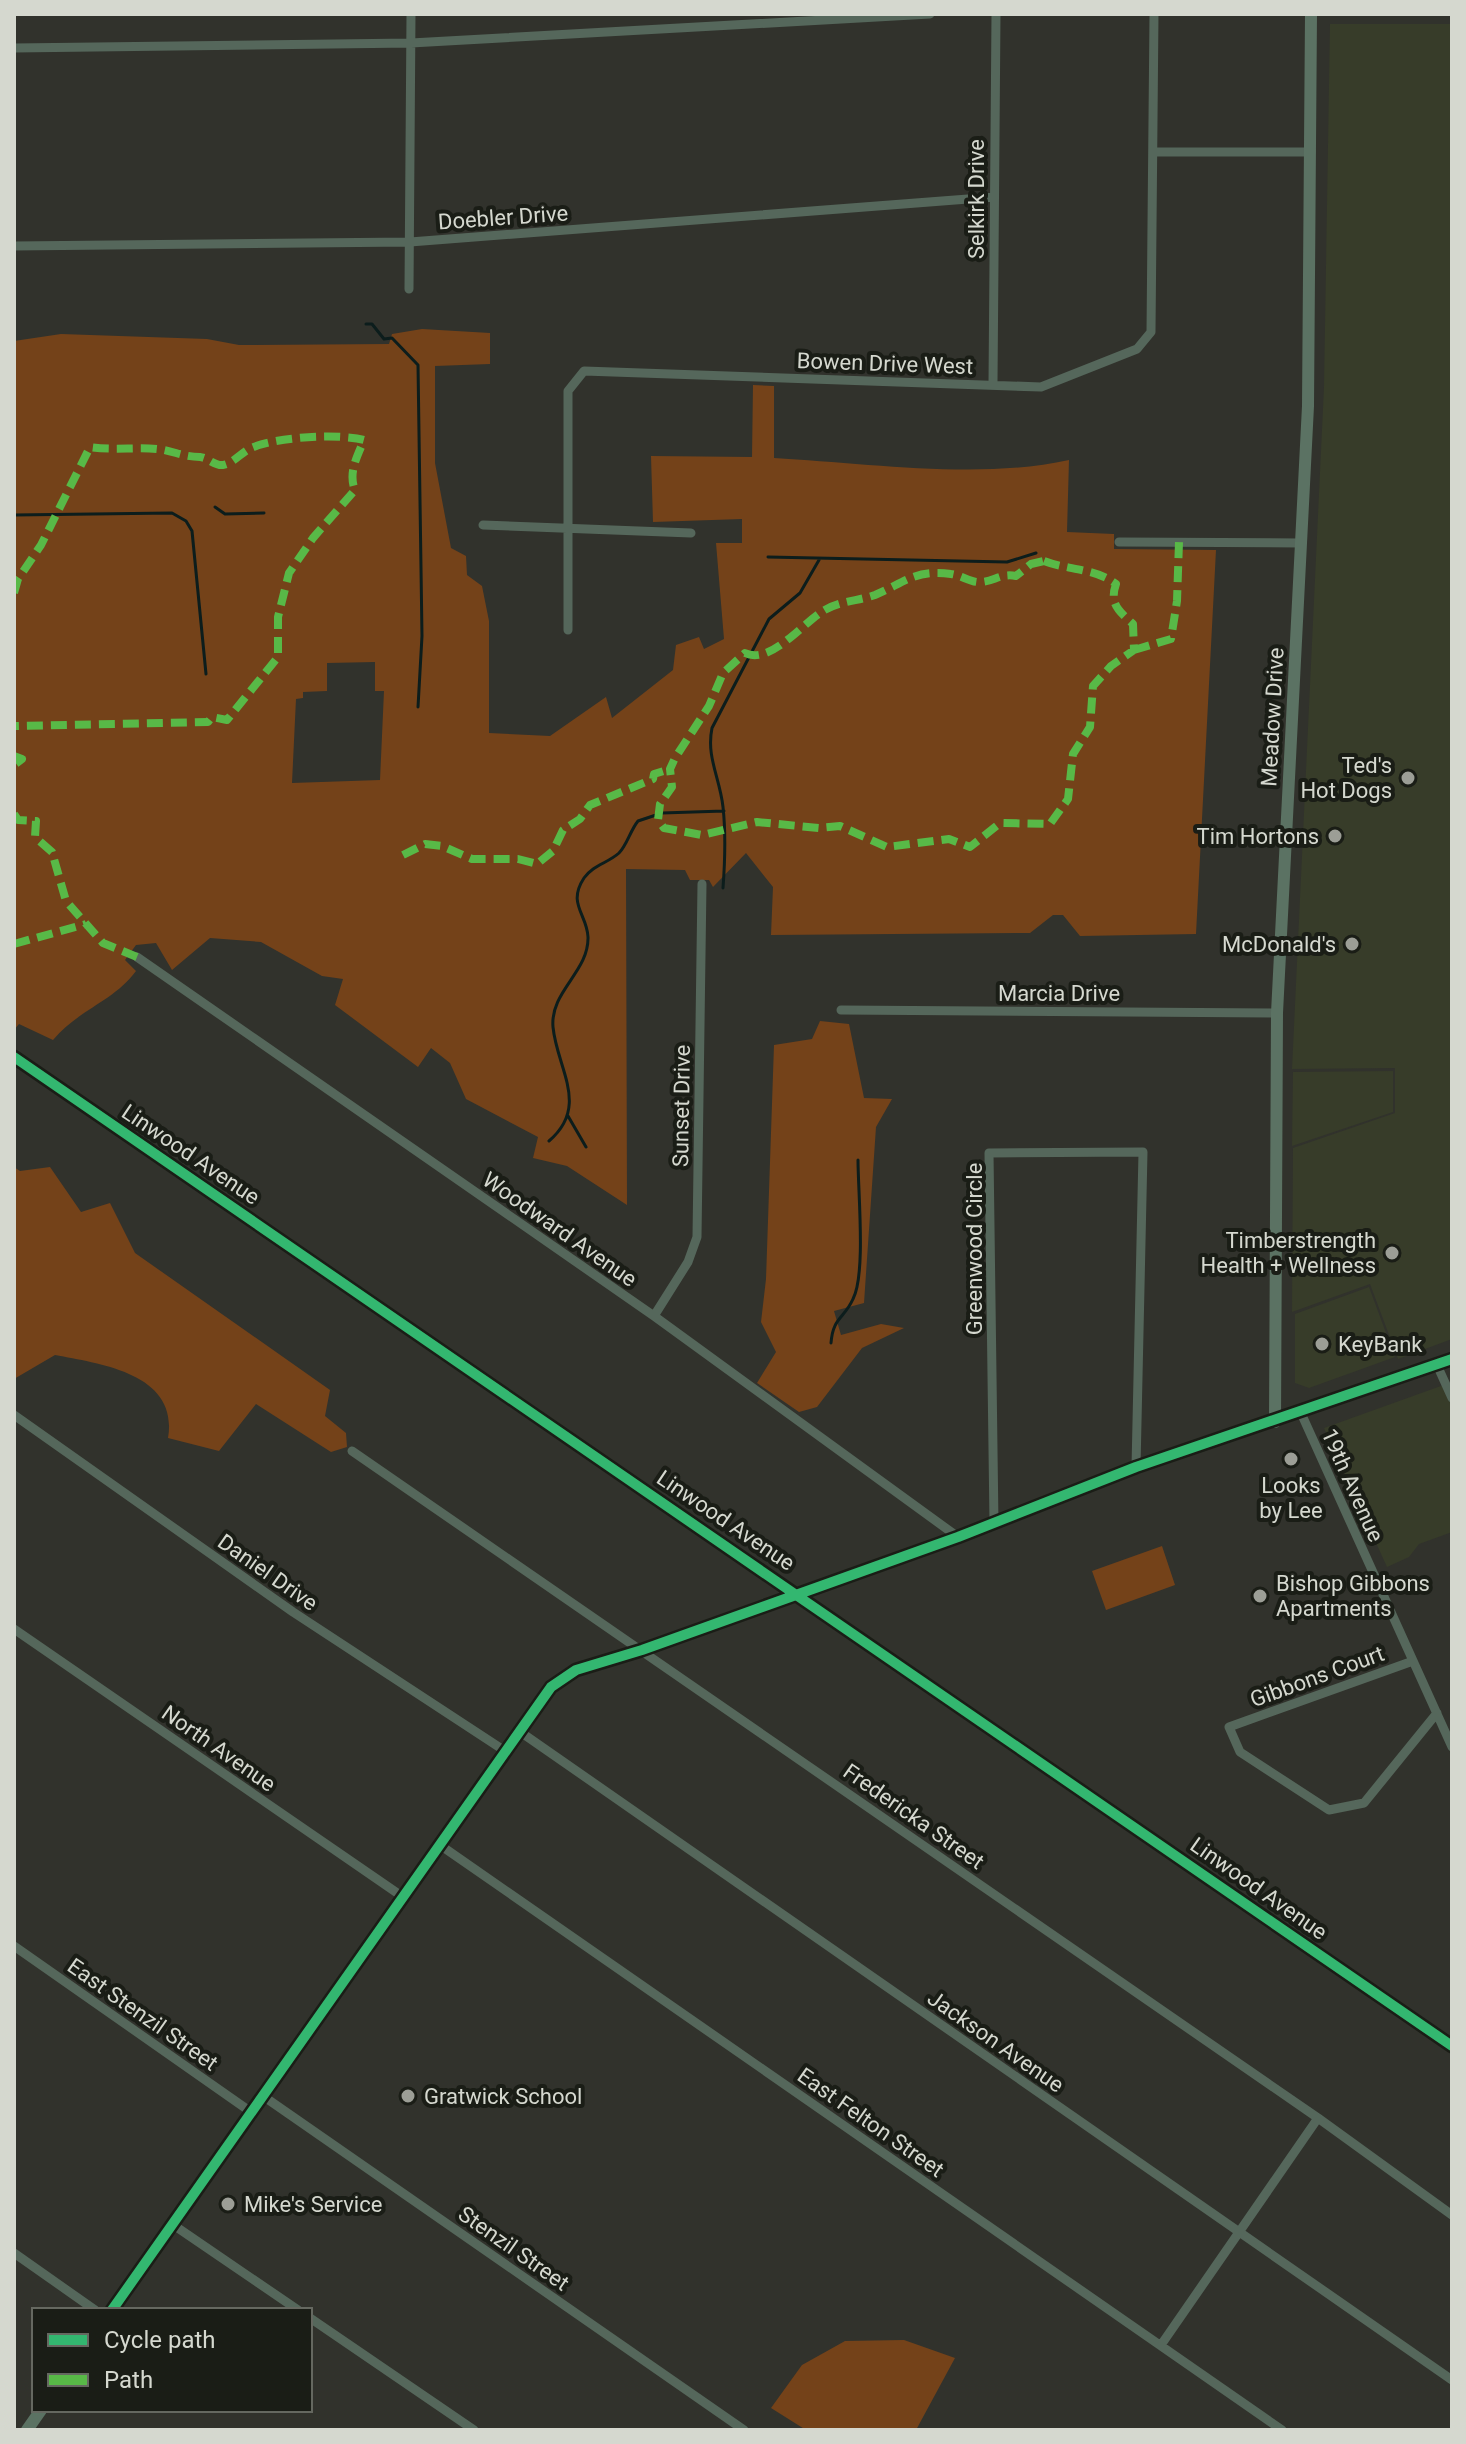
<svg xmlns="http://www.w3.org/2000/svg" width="1466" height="2444" font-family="Roboto,sans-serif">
<rect width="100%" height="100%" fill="#31322c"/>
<!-- built -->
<path fill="#373c29" d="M 1330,24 L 1452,24 L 1452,1339 L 1398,1359 L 1370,1284 L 1292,1312 L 1293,1148 L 1395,1113 L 1395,1068 L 1292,1069 L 1324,387 Z
M 1393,1071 L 1393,1112 L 1292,1146 L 1293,1072 Z
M 1369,1287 L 1395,1357 L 1309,1388 L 1295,1383 L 1295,1314 Z
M 1452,1382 L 1452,1532 L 1419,1544 L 1409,1557 L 1387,1567 L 1324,1428 Z"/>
<!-- green -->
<path fill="#744219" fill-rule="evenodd" d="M 422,329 L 490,333 L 490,364 L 435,366 L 435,463 L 451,548 L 466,556 L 467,575 L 482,586 L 489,621 L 489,733 L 550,736 L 606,697 L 612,718 L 673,670 L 676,645 L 699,637 L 704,649 L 724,639 L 716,543 L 742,543 L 742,519 L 653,522 L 651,456 L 752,457 L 753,385 L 774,386 L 774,458 C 865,463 981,480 1069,460 L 1067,532 L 1114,534 L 1114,549 L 1216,550 L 1196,934 L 1080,936 L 1063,915 L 1053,915 L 1030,933 L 771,935 L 773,887 L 746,853 L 713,887 L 709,880 L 690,880 L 685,870 L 626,869 L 627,1205 L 567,1166 L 533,1158 L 538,1137 L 466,1099 L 450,1063 L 431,1048 L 418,1067 L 335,1005 L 343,979 L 322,976 L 261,942 L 210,938 L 172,970 L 156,943 L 136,945 L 125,960 L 136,971 C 113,1002 79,1009 53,1040 L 19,1024 L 14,1030 L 14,341 L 61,334 L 207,339 L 239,345 L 389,344 L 392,334 ZM 375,662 L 375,691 L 384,691 L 380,780 L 292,783 L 296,699 L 303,698 L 303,692 L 327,691 L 327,663 Z
M 820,1021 L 849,1024 L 864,1098 L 892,1099 L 876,1127 L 864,1303 L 834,1311 L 841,1335 L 881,1324 L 904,1328 L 862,1348 L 817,1407 L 799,1412 L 757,1383 L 776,1352 L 761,1322 L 766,1279 L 774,1045 L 812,1039 Z
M 14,1167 L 20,1171 L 50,1167 L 81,1212 L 110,1203 L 135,1253 L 330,1390 L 325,1416 L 346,1433 L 347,1447 L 331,1452 L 256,1404 L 219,1451 L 168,1438 C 179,1374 102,1364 55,1355 L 14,1379 Z
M 1162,1546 L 1175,1585 L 1106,1610 L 1092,1571 Z
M 904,2340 L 955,2358 L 916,2430 L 806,2430 L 771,2408 L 802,2365 L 845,2341 Z"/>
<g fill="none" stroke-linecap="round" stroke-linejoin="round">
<!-- stream -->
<path stroke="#0c1d1c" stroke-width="3" d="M 366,324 L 372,324 L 384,339 L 392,338 L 418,365 L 422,636 L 418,707
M 215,507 L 225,514 L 264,513
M 14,515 L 172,513 L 186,521 L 192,531 L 206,674
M 768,557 L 1007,562 L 1036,553
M 723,888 C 725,861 726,834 723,807 C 720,778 706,757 712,728 L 769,619 L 800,593 L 819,560
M 568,1116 L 586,1147
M 549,1141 C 590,1106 557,1069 553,1027 C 550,991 589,972 588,937 C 587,914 567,904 584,878 C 593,865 608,863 619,853 C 627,845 630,831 638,821 L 662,813 L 724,811
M 831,1343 C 833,1317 844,1319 853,1299 C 866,1274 858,1192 858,1160"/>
<!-- street -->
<path stroke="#55675b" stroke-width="9" d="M 14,48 L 411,43 L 930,14
M 1154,152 L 1311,152
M 14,246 L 410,242 L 994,197
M 409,289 L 411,14
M 993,384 L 996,14
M 483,525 L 691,533
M 1119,542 L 1301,543
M 568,630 L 568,391 L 584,371 L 1041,387 L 1137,349 L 1151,332 L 1154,14
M 137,957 L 654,1316 L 958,1537
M 841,1010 L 1277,1013
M 14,1057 L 1452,2046
M 654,1316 L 688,1262 L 697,1237 L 702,884
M 1437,1365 L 1452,1398
M 1301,1413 L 1452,1747
M 14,1415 L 293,1612 L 505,1751
M 352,1451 L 1318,2118 L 1452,2215
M 994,1523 L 989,1153 L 1143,1152 L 1136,1467
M 14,1629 L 403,1897
M 1413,1661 L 1229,1727 L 1240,1752 L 1329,1810 L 1364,1803 L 1437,1713
M 519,1731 L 1452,2380
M 440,1845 L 1282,2430
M 14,1946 L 251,2112
M 263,2096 L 744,2430
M 172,2224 L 298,2310
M 14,2253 L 95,2310
M 310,2318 L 474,2430
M 1161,2345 L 1318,2118"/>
<!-- secondary -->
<path stroke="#5b7263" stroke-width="12" d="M 1275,1422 L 1277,1013 L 1308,406 L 1311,14
M 112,2310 L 551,1687 L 576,1670 L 642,1650 L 958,1537 L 1136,1467 L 1452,1359
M 27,2430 L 41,2410"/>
<!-- quiet -->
<path stroke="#58b947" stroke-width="8" stroke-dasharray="16 8" stroke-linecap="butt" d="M 1044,561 C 1067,570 1095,568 1116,584 C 1109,604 1119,611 1133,624 L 1134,650 L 1111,666 L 1093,686 L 1090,727 L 1073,754 L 1068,799 L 1050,824 L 1000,823 L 970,847 L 949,839 L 887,847 L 840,826 L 819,828 L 757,822 L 702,835 L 664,828 L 658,820 L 660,804 L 672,787 L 670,769 L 675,758 L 709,706 L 723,673 L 745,653 C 770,665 802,624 823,611 C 839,601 858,601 875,595 C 904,583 915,569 951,574 C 961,575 971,583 981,582 C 995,581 1001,573 1016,576 L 1031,564 Z
M 14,593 L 18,579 L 41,545 L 90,447 C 115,451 140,446 164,450 C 178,453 186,457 200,457 C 209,458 214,466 223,465 C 232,464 240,454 249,449 C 273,437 338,433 364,440 C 357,457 348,473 355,490 L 313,538 L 289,573 L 278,617 L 278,657 L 227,720 L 212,717 L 208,722 L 14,726
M 1134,650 L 1171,639 L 1177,601 L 1179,542
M 14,756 L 22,759 L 14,765
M 14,814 L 18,820 L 36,821 L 35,837 L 52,852 L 66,901 L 103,943 L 137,957
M 403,855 L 425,844 L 442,846 L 472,859 L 518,859 L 537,864 L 553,851 L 563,830 L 580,819 L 590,805 L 653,779 L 654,774 L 670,769
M 14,944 L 86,924"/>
<defs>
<path id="cycleway" d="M 14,1057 L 1452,2046
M 112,2310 L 551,1687 L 576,1670 L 642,1650 L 958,1537 L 1136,1467 L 1452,1359"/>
</defs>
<!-- cycleway casing -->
<use href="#cycleway" stroke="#1a1d16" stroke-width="15"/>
<!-- cycleway -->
<use href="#cycleway" stroke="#33b770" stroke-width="10"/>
</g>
<!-- markers -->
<g fill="#9c9e96" stroke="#1a1d16" stroke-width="3">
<circle cx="1408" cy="778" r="8"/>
<circle cx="1335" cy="836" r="8"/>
<circle cx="1352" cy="944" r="8"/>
<circle cx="1392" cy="1253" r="8"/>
<circle cx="1322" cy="1344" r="8"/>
<circle cx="1291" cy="1459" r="8"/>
<circle cx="1260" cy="1596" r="8"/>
<circle cx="408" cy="2096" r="8"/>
<circle cx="228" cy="2204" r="8"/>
</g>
<g text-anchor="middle" stroke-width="8" stroke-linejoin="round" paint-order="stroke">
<!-- street labels -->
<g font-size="22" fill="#d5d8cf" stroke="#1a1d16">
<text transform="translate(976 199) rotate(-90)" y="8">Selkirk Drive</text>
<text transform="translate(503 217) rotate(-4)" y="8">Doebler Drive</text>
<text transform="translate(885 363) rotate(2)" y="8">Bowen Drive West</text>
<text transform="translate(1272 717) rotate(-87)" y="8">Meadow Drive</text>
<text x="1059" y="1001">Marcia Drive</text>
<text transform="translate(681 1106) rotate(-89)" y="8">Sunset Drive</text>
<text transform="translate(191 1154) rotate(34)" y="8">Linwood Avenue</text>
<text transform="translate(560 1229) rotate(35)" y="8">Woodward Avenue</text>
<text transform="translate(974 1249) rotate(-90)" y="8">Greenwood Circle</text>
<text transform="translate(1353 1485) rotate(66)" y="8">19th Avenue</text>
<text transform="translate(726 1520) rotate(34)" y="8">Linwood Avenue</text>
<text transform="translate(268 1572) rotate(35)" y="8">Daniel Drive</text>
<text transform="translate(1317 1676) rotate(-20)" y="8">Gibbons Court</text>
<text transform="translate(219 1748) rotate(35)" y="8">North Avenue</text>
<text transform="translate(914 1816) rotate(35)" y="8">Fredericka Street</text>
<text transform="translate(1259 1888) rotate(35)" y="8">Linwood Avenue</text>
<text transform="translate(143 2014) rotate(35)" y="8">East Stenzil Street</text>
<text transform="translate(996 2041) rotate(35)" y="8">Jackson Avenue</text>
<text transform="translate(871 2122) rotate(35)" y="8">East Felton Street</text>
<text transform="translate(514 2248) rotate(35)" y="8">Stenzil Street</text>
</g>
<!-- poi labels -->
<g font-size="22" fill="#d5d8cf" stroke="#1a1d16" text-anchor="end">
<text x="1392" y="773">Ted's<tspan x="1392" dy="25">Hot Dogs</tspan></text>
<text x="1319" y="844">Tim Hortons</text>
<text x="1336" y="952">McDonald's</text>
<text x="1376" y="1248">Timberstrength<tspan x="1376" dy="25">Health + Wellness</tspan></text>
<text x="1338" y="1352" text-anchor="start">KeyBank</text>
<text x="1291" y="1493" text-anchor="middle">Looks<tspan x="1291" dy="25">by Lee</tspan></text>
<text x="1276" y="1591" text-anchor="start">Bishop Gibbons<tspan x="1276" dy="25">Apartments</tspan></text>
<text x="424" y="2104" text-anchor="start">Gratwick School</text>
<text x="244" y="2212" text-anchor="start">Mike's Service</text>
</g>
</g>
<!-- border -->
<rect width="1466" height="2444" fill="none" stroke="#d5d8cf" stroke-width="32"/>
<!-- legend -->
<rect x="32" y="2308" width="280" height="104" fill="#1a1d16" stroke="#656860" stroke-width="2"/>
<rect x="48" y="2334" width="40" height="12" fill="#33b770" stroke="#656860" stroke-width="2"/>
<text x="104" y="2348" font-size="24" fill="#d5d8cf">Cycle path</text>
<rect x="48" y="2374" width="40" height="12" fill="#58b947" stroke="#656860" stroke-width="2"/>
<text x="104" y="2388" font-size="24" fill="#d5d8cf">Path</text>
</svg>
